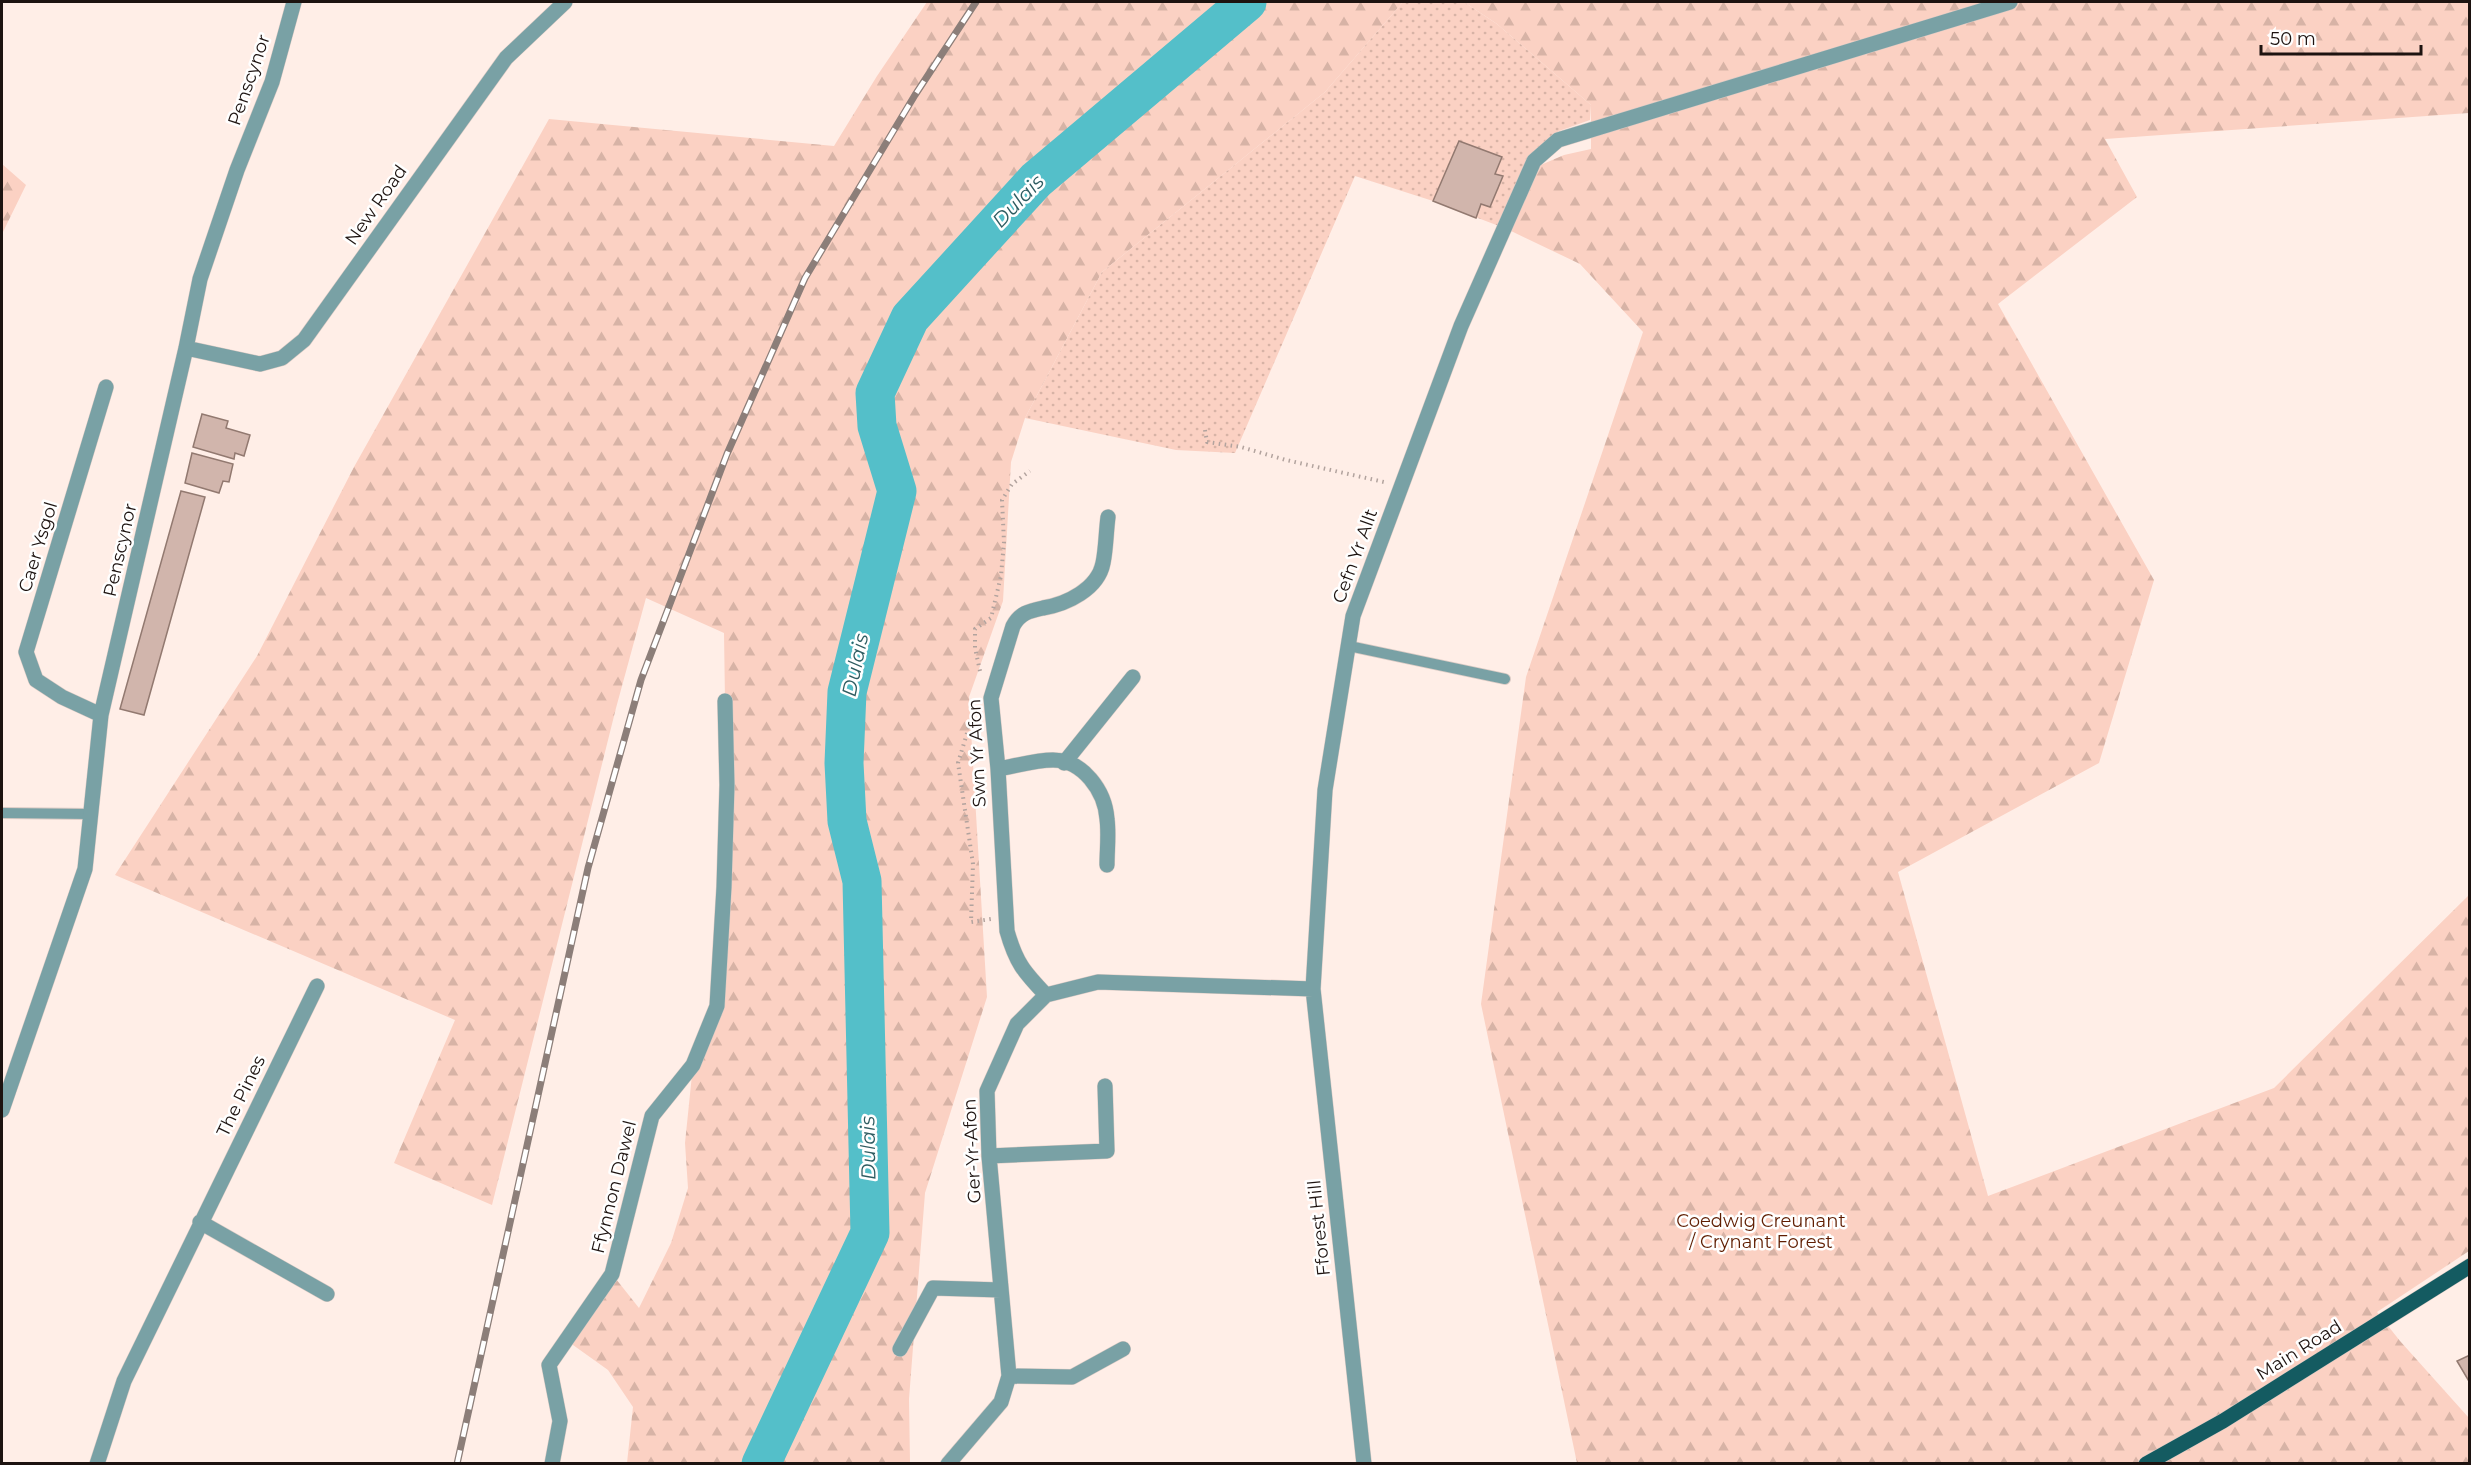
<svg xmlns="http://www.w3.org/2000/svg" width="2471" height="1465" font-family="Montserrat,sans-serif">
<defs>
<pattern id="forest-firs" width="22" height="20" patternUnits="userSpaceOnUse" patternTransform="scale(1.5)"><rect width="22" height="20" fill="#fbd1c3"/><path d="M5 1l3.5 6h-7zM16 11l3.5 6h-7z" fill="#d7b3a6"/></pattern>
<pattern id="park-dots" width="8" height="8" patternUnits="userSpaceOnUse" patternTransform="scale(1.5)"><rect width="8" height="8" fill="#fbd1c3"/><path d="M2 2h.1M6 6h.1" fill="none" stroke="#d7b3a6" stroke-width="1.8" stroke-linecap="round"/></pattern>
</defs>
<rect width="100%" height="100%" fill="#ffeee7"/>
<!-- forest -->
<path fill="url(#forest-firs)" d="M 927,2 L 1403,2 L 1325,92 L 1102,272 L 1025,418 L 1011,462 L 1003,601 L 969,697 L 987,997 L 925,1193 L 909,1399 L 910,1462 L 627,1463 L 633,1407 L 608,1370 L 566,1340 L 612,1274 L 639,1308 L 671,1243 L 688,1188 L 685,1143 L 693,1065 L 717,1006 L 725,701 L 724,633 L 646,598 L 616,708 L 492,1205 L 394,1163 L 455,1020 L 115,875 L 257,656 L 354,467 L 549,119 L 834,146 L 877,76 Z
M 1464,2 L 2469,2 L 2469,113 L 2105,139 L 2137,197 L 1998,304 L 2154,580 L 2099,763 L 1898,872 L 1988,1196 L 2274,1088 L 2469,895 L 2469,1251 L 2377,1312 L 2400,1341 L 2469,1418 L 2469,1463 L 1577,1463 L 1481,1004 L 1526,677 L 1643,332 L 1580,264 L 1509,230 L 1536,167 L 1564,155 L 1591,149 L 1591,105 L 1497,24 Z
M 2,164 L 26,185 L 2,234 Z"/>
<!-- park -->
<path fill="url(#park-dots)" d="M 1403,2 L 1464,2 L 1497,24 L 1591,105 L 1590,120 L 1559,131 L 1528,159 L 1499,226 L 1433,201 L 1355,176 L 1235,453 L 1176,450 L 1025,418 L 1102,272 L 1325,92 Z"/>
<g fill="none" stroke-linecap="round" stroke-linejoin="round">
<!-- river -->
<path stroke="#54bfc9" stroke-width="39" d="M 761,1464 L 870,1233 L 862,881 L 847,821 L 844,763 L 847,692 L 897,491 L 877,426 L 875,393 L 910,318 L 1036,180 L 1247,2"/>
</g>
<!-- building -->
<path fill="#d1b5ac" stroke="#927970" stroke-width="1.5" d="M 1459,141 L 1502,157 L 1495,174 L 1503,176 L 1490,207 L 1481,204 L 1476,218 L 1433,201 Z
M 202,414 L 228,421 L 226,428 L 250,435 L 244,456 L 235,453 L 234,459 L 193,447 Z
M 192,453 L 233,464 L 229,482 L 223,481 L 219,493 L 185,483 Z
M 181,491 L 205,497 L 144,715 L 120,709 Z
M 2470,1355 L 2470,1383 L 2457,1361 Z"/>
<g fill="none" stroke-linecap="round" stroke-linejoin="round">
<defs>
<path id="service" d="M 1349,646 L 1505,679
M 2,813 L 90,814"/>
<path id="minor" d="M 186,348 L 260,364 L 282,358 L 304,340 L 506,58 L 565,2
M 101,715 L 62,697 L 36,680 L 26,652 L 106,387
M 1064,763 L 1133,677
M 998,769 C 1016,766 1035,760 1053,760 C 1083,760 1105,791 1107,819 C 1109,834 1107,850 1107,865
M 1046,995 C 1024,972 1016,963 1007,931 L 998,769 L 991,698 L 1013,626 C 1020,613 1029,611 1043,608 C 1067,604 1098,589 1103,563 C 1106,549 1106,532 1108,517
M 2,1110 L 85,869 L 101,715 L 186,348 L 200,279 L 237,170 L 272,82 L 294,2
M 989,1156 L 1107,1151 L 1105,1086
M 200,1222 L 327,1294
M 900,1349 L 933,1288 L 1001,1290
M 1009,1376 L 1072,1377 L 1123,1349
M 97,1464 L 124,1381 L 317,986
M 552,1464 L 560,1421 L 549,1365 L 612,1274 L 652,1116 L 693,1065 L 717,1006 L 724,887 L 727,785 L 725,701
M 948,1464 L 1001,1402 L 1009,1376 L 989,1156 L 987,1091 L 1017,1024 L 1046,995 L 1098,982 L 1313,989
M 1364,1464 L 1313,989 L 1325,790 L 1353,616 L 1461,326 L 1534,161 L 1558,140 L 2010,2"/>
<path id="primary" d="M 2146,1464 L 2223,1421 L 2470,1266"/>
</defs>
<!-- service casing -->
<use href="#service" stroke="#dbcbc5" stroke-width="12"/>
<!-- minor casing -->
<use href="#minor" stroke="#dbcbc5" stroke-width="16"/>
<!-- primary casing -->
<use href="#primary" stroke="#dbcbc5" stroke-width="16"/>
<!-- path -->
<path stroke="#b2a39e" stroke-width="4" stroke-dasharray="1.5 4.5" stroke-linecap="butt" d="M 1205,430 L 1207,442 L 1241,447 L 1286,460 L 1384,482
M 980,671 L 975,648 L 975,629 L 991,618 L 1001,576 L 1004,542 L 1002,500 L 1012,484 L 1030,471
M 974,710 L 958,763 L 973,864 L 971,922 L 991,919"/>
<!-- service -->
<use href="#service" stroke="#79a1a5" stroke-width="10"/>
<!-- minor -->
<use href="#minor" stroke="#79a1a5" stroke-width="15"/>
<!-- primary -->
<use href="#primary" stroke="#145b61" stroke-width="15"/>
<defs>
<path id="rail" d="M 457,1464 L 588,868 L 641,680 L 727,454 L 805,278 L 915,95 L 976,2"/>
</defs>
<!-- rail casing -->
<use href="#rail" stroke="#8c7e79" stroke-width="7"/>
<!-- rail -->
<use href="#rail" stroke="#fff" stroke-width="4.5" stroke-dasharray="14" stroke-linecap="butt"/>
</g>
<g text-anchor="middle" stroke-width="5" stroke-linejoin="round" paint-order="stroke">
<!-- street labels -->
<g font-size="18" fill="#1d1310" stroke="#fff">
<text transform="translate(249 80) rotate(-71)" y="6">Penscynor</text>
<text transform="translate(376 205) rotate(-55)" y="6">New Road</text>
<text transform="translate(38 547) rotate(-73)" y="6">Caer Ysgol</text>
<text transform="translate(120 550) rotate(-77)" y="6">Penscynor</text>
<text transform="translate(1355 556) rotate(-70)" y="6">Cefn Yr Allt</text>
<text transform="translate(977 753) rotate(-93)" y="6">Swn Yr Afon</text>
<text transform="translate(241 1096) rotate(-64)" y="6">The Pines</text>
<text transform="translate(972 1151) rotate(-93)" y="6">Ger-Yr-Afon</text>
<text transform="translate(614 1187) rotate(-76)" y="6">Ffynnon Dawel</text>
<text transform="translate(1319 1228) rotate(-96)" y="6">Fforest Hill</text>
<text transform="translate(2299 1350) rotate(-32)" y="6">Main Road</text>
</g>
<!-- park labels -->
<g font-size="18" fill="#601e02" stroke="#fff">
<text x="1761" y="1227">Coedwig Creunant<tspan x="1761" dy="21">/ Crynant Forest</tspan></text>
</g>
<!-- water labels -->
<g font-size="20" font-style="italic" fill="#2e5c61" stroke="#fff">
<text transform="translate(1018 201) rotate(-46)" y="7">Dulais</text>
<text transform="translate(855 665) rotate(-78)" y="7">Dulais</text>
<text transform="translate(868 1148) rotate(-91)" y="7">Dulais</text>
</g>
</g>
<!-- border -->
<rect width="2471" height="1465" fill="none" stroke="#1d1310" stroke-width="6"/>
<!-- scale -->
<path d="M2261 45v9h160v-9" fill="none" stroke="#1d1310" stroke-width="3"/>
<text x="2270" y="45" font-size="18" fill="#1d1310" stroke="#ffffff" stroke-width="4.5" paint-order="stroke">50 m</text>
</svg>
